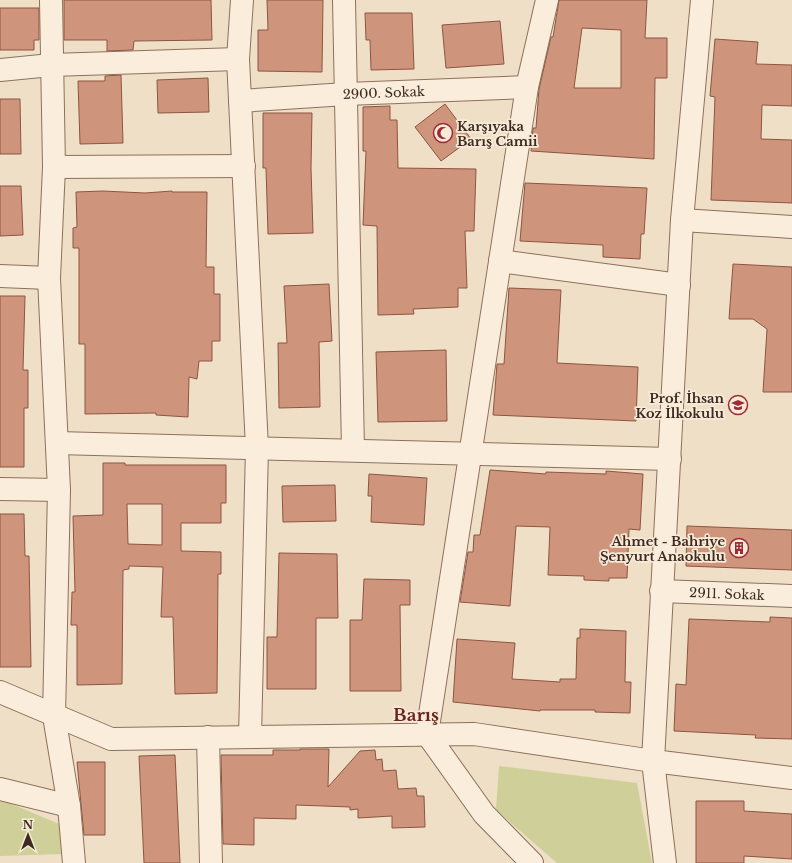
<svg xmlns="http://www.w3.org/2000/svg" width="792" height="863" font-family="'Libre Baskerville',serif">
<rect width="100%" height="100%" fill="#f0dfc7"/>
<!-- green -->
<path fill="#cfcf9a" d="M 499,766 L 637,783 L 652,863 L 557,863 L 496,810 Z
M 0,799 L 59,824 L 63,854 L 0,856 Z"/>
<!-- building -->
<path fill="#cf947c" stroke="#8d5540" fill-rule="evenodd" d="M 64,0 L 211,0 L 212,40 L 134,41 L 133,50 L 107,51 L 107,40 L 64,40 Z
M 267,0 L 323,0 L 322,72 L 258,71 L 258,30 L 268,30 Z
M 559,0 L 647,0 L 645,38 L 667,38 L 667,78 L 655,78 L 654,159 L 531,151 L 533,128 L 536,128 L 539,89 L 551,37 L 553,37 ZM 582,28 L 621,30 L 621,88 L 574,88 Z
M 0,8 L 39,8 L 39,40 L 34,40 L 34,50 L 0,50 Z
M 365,13 L 412,13 L 414,69 L 371,70 L 370,40 L 366,40 Z
M 500,21 L 504,64 L 446,68 L 442,25 Z
M 715,39 L 758,42 L 756,64 L 792,65 L 792,106 L 762,105 L 761,139 L 792,140 L 792,203 L 711,200 L 715,97 L 710,96 Z
M 121,75 L 123,143 L 80,144 L 78,81 L 105,81 L 105,76 Z
M 208,78 L 209,112 L 158,113 L 157,80 Z
M 0,99 L 20,99 L 21,154 L 0,154 Z
M 445,104 L 471,139 L 441,161 L 415,127 Z
M 390,106 L 390,120 L 397,120 L 398,168 L 476,169 L 474,231 L 465,231 L 467,288 L 458,288 L 458,307 L 413,309 L 414,314 L 378,315 L 377,226 L 363,225 L 366,151 L 363,151 L 363,107 Z
M 263,113 L 312,113 L 311,168 L 313,233 L 268,234 L 266,168 L 263,168 Z
M 525,183 L 647,188 L 644,234 L 641,234 L 640,259 L 603,257 L 603,245 L 520,241 Z
M 0,186 L 21,186 L 23,235 L 0,236 Z
M 103,191 L 145,193 L 172,191 L 172,192 L 207,192 L 206,267 L 214,267 L 214,294 L 220,294 L 220,341 L 212,341 L 212,361 L 199,361 L 197,379 L 189,377 L 188,417 L 156,415 L 156,413 L 85,414 L 85,344 L 79,344 L 79,248 L 73,248 L 73,228 L 77,227 L 76,192 Z
M 733,264 L 792,267 L 792,392 L 763,392 L 767,329 L 753,319 L 729,319 Z
M 329,284 L 332,341 L 319,342 L 320,407 L 279,408 L 278,343 L 287,343 L 284,286 Z
M 509,288 L 561,290 L 557,363 L 638,367 L 636,421 L 493,415 L 497,364 L 504,364 Z
M 0,296 L 25,296 L 23,370 L 28,370 L 28,408 L 24,408 L 24,467 L 0,467 Z
M 446,350 L 447,421 L 378,422 L 376,352 Z
M 103,463 L 125,463 L 125,465 L 226,465 L 226,503 L 221,503 L 221,523 L 181,523 L 181,551 L 221,552 L 221,574 L 218,574 L 217,693 L 175,694 L 173,617 L 161,617 L 163,567 L 129,566 L 129,569 L 123,570 L 122,684 L 77,685 L 77,625 L 71,625 L 72,592 L 75,592 L 73,516 L 103,515 ZM 127,504 L 162,504 L 162,545 L 128,544 Z
M 490,470 L 546,474 L 546,472 L 606,474 L 606,471 L 643,474 L 640,530 L 629,529 L 627,578 L 609,578 L 609,581 L 584,580 L 584,576 L 548,575 L 550,527 L 516,526 L 510,606 L 460,602 L 468,552 L 473,552 L 474,535 L 480,535 Z
M 369,474 L 427,478 L 424,525 L 371,522 L 372,496 L 368,496 Z
M 335,485 L 336,521 L 283,522 L 282,486 Z
M 0,514 L 24,514 L 25,556 L 29,556 L 31,667 L 0,667 Z
M 687,526 L 792,530 L 792,570 L 686,566 Z
M 279,553 L 337,554 L 338,618 L 316,618 L 316,689 L 267,689 L 267,637 L 277,637 Z
M 364,579 L 410,580 L 410,605 L 400,605 L 401,691 L 350,691 L 350,620 L 362,620 Z
M 770,617 L 792,618 L 792,739 L 755,738 L 756,735 L 674,731 L 676,684 L 686,685 L 689,619 L 770,622 Z
M 580,629 L 626,631 L 625,682 L 631,682 L 630,713 L 595,712 L 595,710 L 540,710 L 540,711 L 453,702 L 457,639 L 515,643 L 512,679 L 560,682 L 560,679 L 576,679 L 577,638 L 580,638 Z
M 300,749 L 329,749 L 328,787 L 360,751 L 375,750 L 376,760 L 382,759 L 383,771 L 396,770 L 398,789 L 416,788 L 417,796 L 424,796 L 425,827 L 392,828 L 392,816 L 358,818 L 358,809 L 350,810 L 350,807 L 296,805 L 296,819 L 254,818 L 254,845 L 223,844 L 221,755 L 273,755 L 273,750 L 300,750 Z
M 175,755 L 180,863 L 144,863 L 139,756 Z
M 77,762 L 105,762 L 105,835 L 84,835 Z
M 696,801 L 744,801 L 744,811 L 792,814 L 792,859 L 744,856 L 744,863 L 696,863 Z"/>
<g fill="none" stroke-linecap="round" stroke-linejoin="round">
<defs>
<g id="street">
<path d="M 51,0 L 54,167 L 49,278 L 59,490 L 54,716 L 69,806 L 74,863"/>
<path d="M 242,0 L 238,59 L 257,448 L 250,737"/>
<path d="M 344,0 L 353,450"/>
<path d="M 0,70 L 51,65 L 238,59"/>
<path id="s1" d="M 240,101 L 346,94 L 527,87"/>
<path d="M 54,167 L 244,166"/>
<path d="M 682,220 L 792,227"/>
<path d="M 500,261 L 679,285"/>
<path d="M 0,276 L 49,278"/>
<path d="M 57,443 L 670,459"/>
<path d="M 0,489 L 59,490"/>
<path id="s2" d="M 661,591 L 792,596"/>
<path d="M 0,692 L 111,739 L 474,734 L 653,761 L 792,778"/>
<path d="M 208,737 L 211,863"/>
<path d="M 0,789 L 69,806"/>
<path d="M 532,863 L 484,814 L 427,734 L 527,87 L 547,0"/>
<path d="M 665,863 L 653,761 L 682,220 L 702,0"/>
</g>
</defs>
<!-- street casing -->
<use href="#street" stroke="#8d705b" stroke-width="24"/>
<!-- street -->
<use href="#street" stroke="#faeddb" stroke-width="22"/>
</g>
<!-- icons -->
<defs>
<symbol id="mosque-ring" viewBox="-11 -11 22 22"><circle r="9.5" fill="#f7ead7" stroke="#9e2938" stroke-width="1.5"/><path d="M3.5-4.9A6 6 0 1 0 3.5 4.9A5 5 0 1 1 3.5-4.9Z" fill="#9e2938"/></symbol>
<symbol id="school-ring" viewBox="-11 -11 22 22"><circle r="9.5" fill="#f7ead7" stroke="#9e2938" stroke-width="1.5"/><path d="M0-5L7-2L0 1L-7-2ZM-4 1L0 2.5L4 1V4Q0 6-4 4Z" fill="#9e2938"/></symbol>
<symbol id="building-ring" viewBox="-11 -11 22 22"><circle r="9.5" fill="#f7ead7" stroke="#9e2938" stroke-width="1.5"/><path d="M-4-6H4V6H1V3H-1V6H-4ZM-2.5-4.3h1.7v1.8h-1.7ZM.8-4.3h1.7v1.8H.8ZM-2.5-1h1.7V.8h-1.7ZM.8-1h1.7V.8H.8Z" fill="#9e2938"/></symbol>
</defs>
<g fill-rule="evenodd">
<use href="#mosque-ring" x="432" y="122" width="22" height="22"/>
<use href="#school-ring" x="727" y="394" width="22" height="22"/>
<use href="#building-ring" x="728" y="537" width="22" height="22"/>
</g>
<g text-anchor="middle" stroke-width="3.5" stroke-linejoin="round" paint-order="stroke">
<!-- street labels -->
<g font-size="13" fill="#3d2a20" stroke="#f7ead7">
<text dy="5" stroke="none"><textPath href="#s1" startOffset="144">2900. Sokak</textPath></text>
<text dy="5" stroke="none"><textPath href="#s2" startOffset="66">2911. Sokak</textPath></text>
</g>
<!-- poi labels -->
<g font-size="13" font-weight="bold" fill="#3d2a20" stroke="#f7ead7" text-anchor="end">
<text x="457" y="131" text-anchor="start">Karşıyaka<tspan x="457" dy="15">Barış Camii</tspan></text>
<text x="724" y="403">Prof. İhsan<tspan x="724" dy="15">Koz İlkokulu</tspan></text>
<text x="725" y="546">Ahmet - Bahriye<tspan x="725" dy="15">Şenyurt Anaokulu</tspan></text>
</g>
<!-- district labels -->
<g font-size="17" font-weight="bold" fill="#6b241e" stroke="#f7ead7">
<text x="416" y="721">Barış</text>
</g>
</g>
<!-- north arrow -->
<g transform="translate(28 835)" stroke="#f7ead7" stroke-width="3" paint-order="stroke">
<path d="M0-3L7 15L0 10L-7 15Z" fill="#3d2a20"/>
<text y="-6" font-size="11" font-weight="bold" text-anchor="middle" fill="#3d2a20">N</text>
</g>
</svg>
